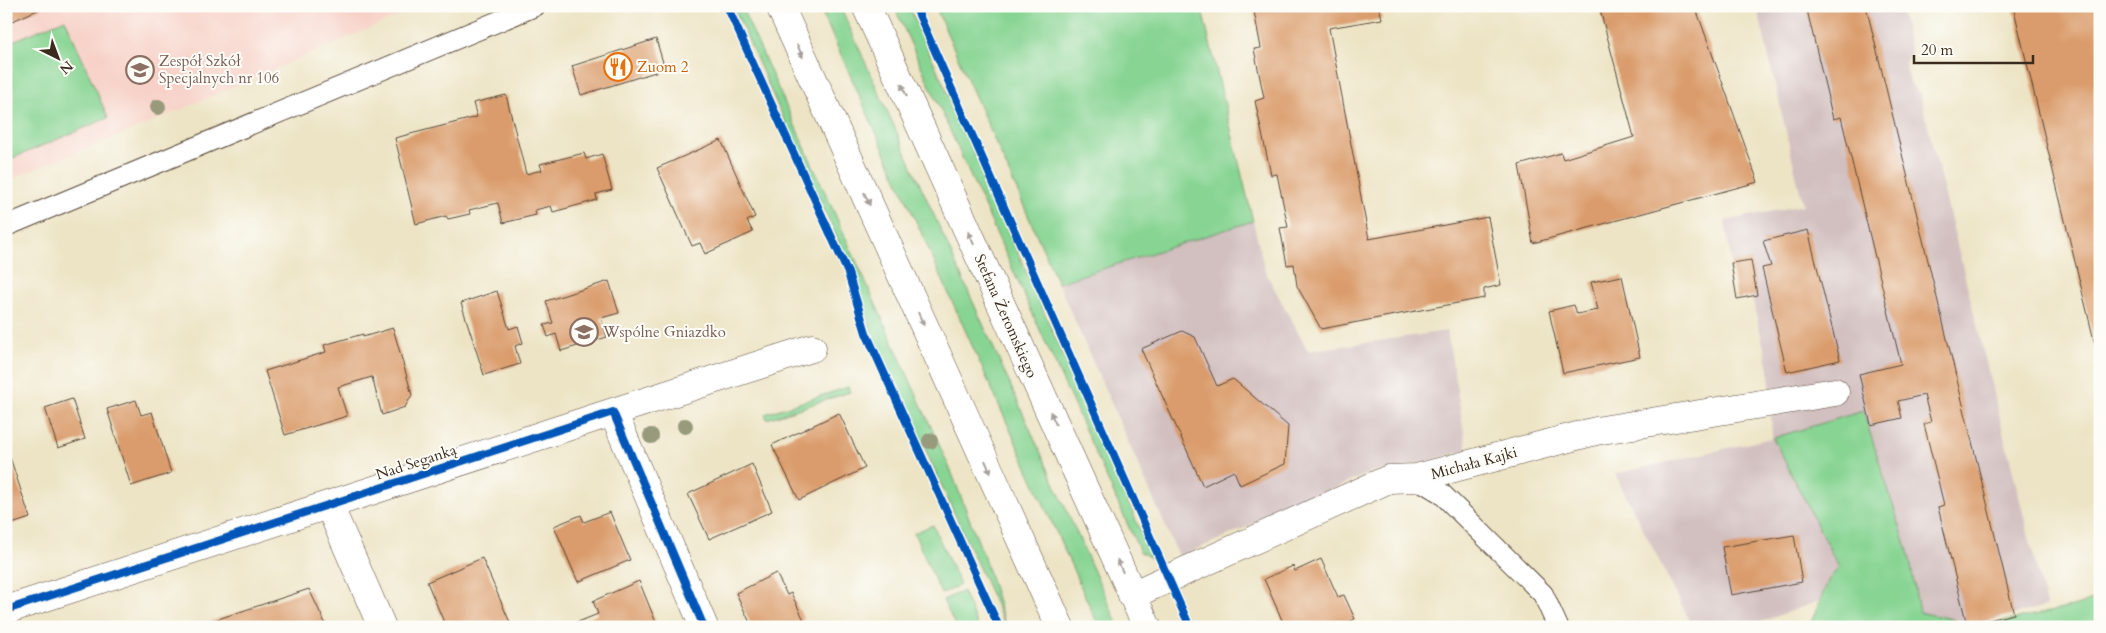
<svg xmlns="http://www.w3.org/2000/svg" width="2106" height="633" font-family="Cardo,serif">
<rect width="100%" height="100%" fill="#fdfcf7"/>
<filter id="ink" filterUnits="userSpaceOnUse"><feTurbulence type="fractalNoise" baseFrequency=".02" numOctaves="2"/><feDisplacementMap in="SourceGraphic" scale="10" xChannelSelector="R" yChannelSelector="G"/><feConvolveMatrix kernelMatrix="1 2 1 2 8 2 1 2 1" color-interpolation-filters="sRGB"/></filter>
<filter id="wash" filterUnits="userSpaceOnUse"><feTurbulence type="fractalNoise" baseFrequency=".0096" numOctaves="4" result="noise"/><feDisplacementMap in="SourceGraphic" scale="20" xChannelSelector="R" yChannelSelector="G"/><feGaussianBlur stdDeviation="1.12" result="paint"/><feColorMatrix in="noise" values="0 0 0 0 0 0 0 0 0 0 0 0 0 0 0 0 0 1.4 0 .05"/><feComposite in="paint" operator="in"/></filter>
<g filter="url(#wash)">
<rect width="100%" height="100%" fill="#ede4c5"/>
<!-- built -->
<path fill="#f7d1c7" d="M 6,6 L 421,6 L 126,133 L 6,181 Z"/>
<!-- industrial -->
<path fill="#d2bfc0" d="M 1757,6 L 1900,6 L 1911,52 L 1905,63 L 1910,83 L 1920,94 L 2046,606 L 1966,627 L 1901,627 L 1849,590 L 1747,627 L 1693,627 L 1615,474 L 1772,438 L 1769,369 L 1752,297 L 1737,299 L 1725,221 L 1803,205 Z
M 1253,221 L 1265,271 L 1308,351 L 1447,331 L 1467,450 L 1401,469 L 1374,471 L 1179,557 L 1058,283 Z"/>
<!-- green -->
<path fill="#87d493" stroke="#617f58" d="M 733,6 L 741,6 L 951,471 L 983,554 L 1006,627 L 872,332 L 851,269 Z
M 819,6 L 840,6 L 1119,627 L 1099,627 Z
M 904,6 L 909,6 L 1153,559 L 1140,552 L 897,13 Z
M 935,6 L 1201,6 L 1253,221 L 1058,283 Z
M 65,19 L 108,118 L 6,161 L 6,44 Z
M 848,387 L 850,392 L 767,419 L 765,414 Z
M 1863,411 L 1909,555 L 1919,612 L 1952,619 L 1965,627 L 1809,627 L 1829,579 L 1839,568 L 1773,438 Z
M 933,525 L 960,585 L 941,594 L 914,533 Z
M 963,591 L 978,627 L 956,627 L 943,600 Z
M 2100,597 L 2100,627 L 1979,627 L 2076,606 Z"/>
<g id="blocks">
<!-- building -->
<path fill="#da9c6c" d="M 6,6 L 46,6 L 6,24 Z
M 1253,6 L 1379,6 L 1382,19 L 1329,28 L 1369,239 L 1488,217 L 1501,285 L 1484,289 L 1484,298 L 1321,329 L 1297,286 L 1294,264 L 1287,265 L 1280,228 L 1288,227 L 1277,174 L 1271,175 L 1255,101 L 1264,98 L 1254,49 L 1261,48 Z
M 1599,6 L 1695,6 L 1758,182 L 1533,243 L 1519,165 L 1561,153 L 1563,159 L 1634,137 Z
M 1806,6 L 1866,6 L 2014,614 L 1967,625 L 1938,507 L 1944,505 L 1924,424 L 1931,422 L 1924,395 L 1898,401 L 1902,418 L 1871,425 L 1859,374 L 1901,364 L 1841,117 L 1833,119 Z
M 2013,6 L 2100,6 L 2100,361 L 2099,361 Z
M 656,39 L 665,69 L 581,95 L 572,66 Z
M 506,95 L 526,174 L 542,170 L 540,164 L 584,153 L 586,159 L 602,154 L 612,190 L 596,194 L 597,200 L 553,212 L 551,206 L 535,210 L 536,215 L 503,223 L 498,203 L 469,210 L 470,214 L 448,219 L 446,216 L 416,224 L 395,138 L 477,117 L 473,103 Z
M 721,140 L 755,217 L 747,221 L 753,232 L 705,254 L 700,243 L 692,246 L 657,168 Z
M 1808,230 L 1840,360 L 1787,372 L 1762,268 L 1771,266 L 1763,241 Z
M 1751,260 L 1757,295 L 1737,299 L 1731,263 Z
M 1622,276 L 1640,357 L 1563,373 L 1549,311 L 1574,305 L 1577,314 L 1598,310 L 1591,282 Z
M 609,281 L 619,313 L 601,318 L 607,337 L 561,351 L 556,334 L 548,337 L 544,325 L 553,323 L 546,301 Z
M 497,291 L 509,329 L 518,326 L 523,343 L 515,346 L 520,364 L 484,375 L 461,303 Z
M 393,328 L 412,395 L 405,407 L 382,415 L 372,377 L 338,387 L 347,416 L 285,435 L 265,371 L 326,352 L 324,345 L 363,334 L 363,337 Z
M 1182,331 L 1195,337 L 1217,386 L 1233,379 L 1288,426 L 1285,464 L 1240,485 L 1234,471 L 1203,486 L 1141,349 Z
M 72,399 L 85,439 L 58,448 L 45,408 Z
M 136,400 L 141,415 L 152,412 L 171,473 L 131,486 L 107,409 Z
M 839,413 L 865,468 L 799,500 L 772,445 Z
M 6,445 L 30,518 L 6,526 Z
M 752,464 L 772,511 L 709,539 L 688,494 Z
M 610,512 L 630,560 L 578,582 L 554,526 L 581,515 L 584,522 Z
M 1794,535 L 1802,582 L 1731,595 L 1722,547 Z
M 482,558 L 512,627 L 446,627 L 427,582 Z
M 1321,559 L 1338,597 L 1344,595 L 1355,619 L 1349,622 L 1351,627 L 1285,627 L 1264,579 L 1293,566 L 1295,571 Z
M 776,573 L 787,595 L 791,593 L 804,620 L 790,627 L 752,627 L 736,593 Z
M 639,581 L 658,627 L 581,627 L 578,622 L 598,614 L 593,601 Z
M 309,589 L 327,627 L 210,627 L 209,622 Z"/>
</g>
</g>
<g filter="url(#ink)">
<use href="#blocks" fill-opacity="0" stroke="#564637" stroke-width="1"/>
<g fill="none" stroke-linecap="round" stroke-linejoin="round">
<defs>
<path id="service" d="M 6,226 L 535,6
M 1416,478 L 1441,493 L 1543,594 L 1558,627"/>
<path id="minor" d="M 613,412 L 812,348
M 329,505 L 382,627
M 1132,595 L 1389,479 L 1416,478 L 1596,431 L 1835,392
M 6,610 L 613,412 L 704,627"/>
<path id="secondary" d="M 780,6 L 1060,627
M 866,6 L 1147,627"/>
</defs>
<!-- service casing -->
<use href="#service" stroke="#564637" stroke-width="22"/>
<!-- minor casing -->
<use href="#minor" stroke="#564637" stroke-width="29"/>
<!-- secondary casing -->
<use href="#secondary" stroke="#564637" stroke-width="29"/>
<!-- service -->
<use href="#service" stroke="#fff" stroke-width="20"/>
<!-- minor -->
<use href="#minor" stroke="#fff" stroke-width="28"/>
<!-- secondary -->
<use href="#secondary" stroke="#fff" stroke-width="28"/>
<defs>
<path id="cycleway" d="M 727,6 L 848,273 L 866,333 L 999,627
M 915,6 L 1190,627
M 6,610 L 613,412 L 704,627"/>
</defs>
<!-- cycleway casing -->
<use href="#cycleway" stroke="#fdfcf7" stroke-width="11"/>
<!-- cycleway -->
<use href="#cycleway" stroke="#0057b8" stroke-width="8"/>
</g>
<!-- trees -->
<g fill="#989a7c">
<circle cx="158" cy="107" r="8"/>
<circle cx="685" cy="426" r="8"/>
<circle cx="651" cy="436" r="8"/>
<circle cx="930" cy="441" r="8"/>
</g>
<!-- one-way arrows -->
<defs><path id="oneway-solid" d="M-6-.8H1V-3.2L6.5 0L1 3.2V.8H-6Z" transform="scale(1.25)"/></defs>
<g fill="#a79f9a">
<use href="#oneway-solid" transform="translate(800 51) rotate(66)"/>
<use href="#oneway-solid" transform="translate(904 90) rotate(-114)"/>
<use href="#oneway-solid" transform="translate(867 199) rotate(66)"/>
<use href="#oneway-solid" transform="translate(971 238) rotate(-114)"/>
<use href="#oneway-solid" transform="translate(921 319) rotate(66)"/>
<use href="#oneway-solid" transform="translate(1053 418) rotate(-114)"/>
<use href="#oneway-solid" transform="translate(988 467) rotate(66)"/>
<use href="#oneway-solid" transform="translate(1120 566) rotate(-114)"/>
</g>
</g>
<!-- icons -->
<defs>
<symbol id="restaurant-ring" viewBox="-11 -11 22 22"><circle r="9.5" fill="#fdfcf7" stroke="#e8710a" stroke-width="1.5"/><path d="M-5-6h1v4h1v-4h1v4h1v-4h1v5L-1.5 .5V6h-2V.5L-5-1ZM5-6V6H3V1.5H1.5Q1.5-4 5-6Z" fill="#e8710a"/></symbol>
<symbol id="school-ring" viewBox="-11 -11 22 22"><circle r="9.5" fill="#fdfcf7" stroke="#8d6e63" stroke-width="1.5"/><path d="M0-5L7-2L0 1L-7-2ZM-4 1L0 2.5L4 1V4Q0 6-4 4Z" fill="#8d6e63"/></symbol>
</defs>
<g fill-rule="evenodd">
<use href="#restaurant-ring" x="602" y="51" width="32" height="32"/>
<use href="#school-ring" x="124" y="54" width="32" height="32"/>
<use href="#school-ring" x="568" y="316" width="32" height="32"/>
</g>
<g text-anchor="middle" stroke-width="4" stroke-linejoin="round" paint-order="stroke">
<!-- education labels -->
<g font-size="15" fill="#785e54" stroke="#fdfcf7" text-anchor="start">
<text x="159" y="66">Zespół Szkół<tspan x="159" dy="17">Specjalnych nr 106</tspan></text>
<text x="603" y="337">Wspólne Gniazdko</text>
</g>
<!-- food labels -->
<g font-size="15" fill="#c56008" stroke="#fdfcf7" text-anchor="start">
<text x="637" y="72">Zuom 2</text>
</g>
<!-- street labels -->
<g font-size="15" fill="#3b2a1e" stroke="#fdfcf7">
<text transform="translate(1006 316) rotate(66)" y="5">Stefana Żeromskiego</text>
<text transform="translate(416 462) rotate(-18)" y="5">Nad Seganką</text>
<text transform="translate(1474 463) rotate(-15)" y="5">Michała Kajki</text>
</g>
</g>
<!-- margin -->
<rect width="2106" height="633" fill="none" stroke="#fdfcf7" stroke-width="25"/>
<!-- north arrow -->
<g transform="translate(58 58) rotate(138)" stroke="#fdfcf7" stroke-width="4" paint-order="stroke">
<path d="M0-4L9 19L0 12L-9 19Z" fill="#3b2a1e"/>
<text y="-8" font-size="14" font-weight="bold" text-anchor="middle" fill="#3b2a1e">N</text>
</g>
<!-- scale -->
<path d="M1914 55v8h119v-8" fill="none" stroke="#3b2a1e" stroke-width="2.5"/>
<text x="1921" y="55" font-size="15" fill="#3b2a1e" stroke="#fdfcf7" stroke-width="4" paint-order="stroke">20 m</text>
</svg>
